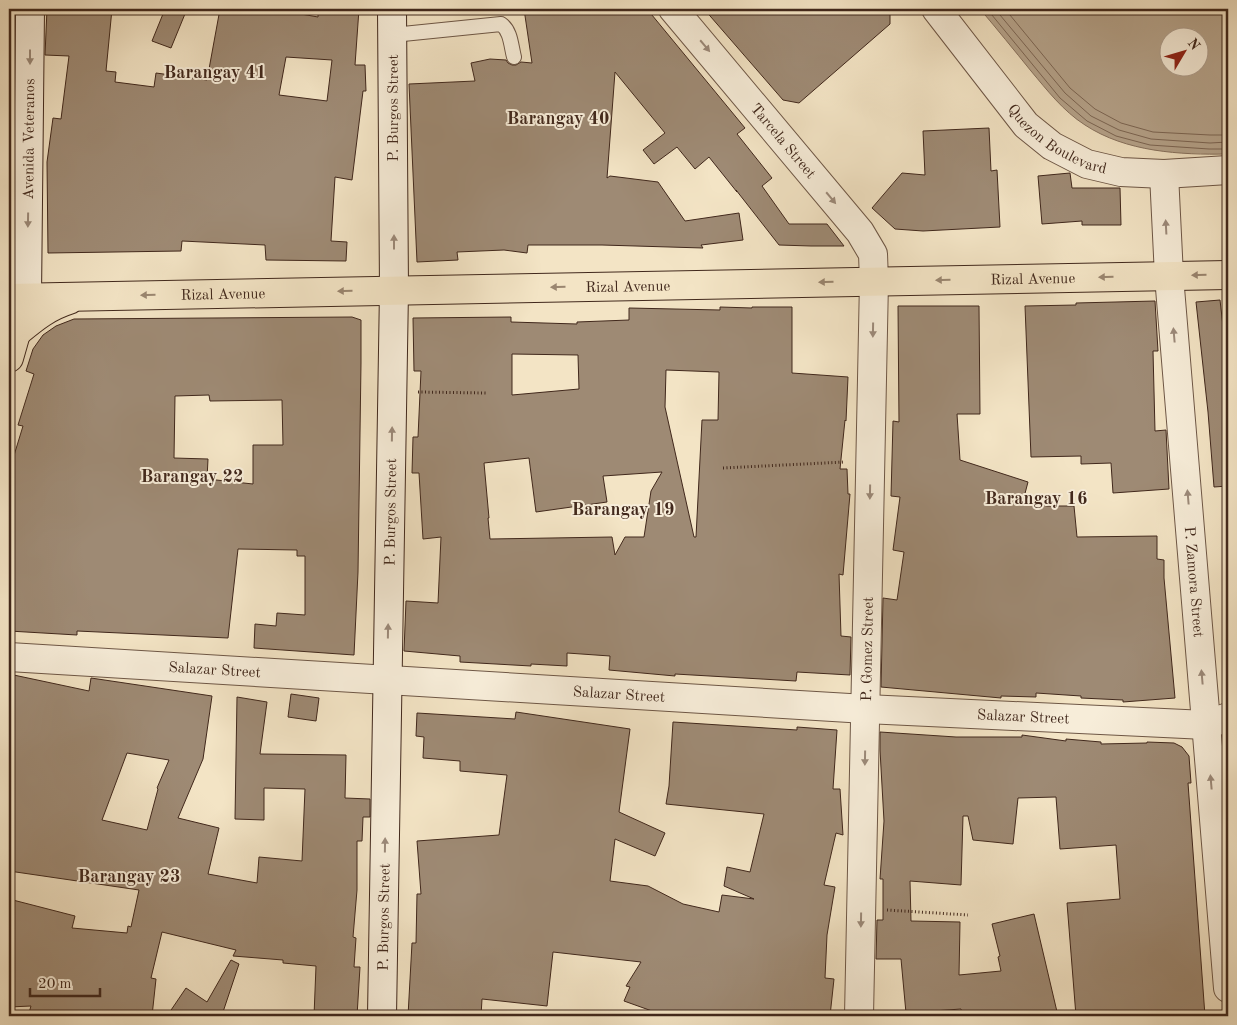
<svg xmlns="http://www.w3.org/2000/svg" width="1237" height="1025" font-family="'Old Standard TT',serif">
<rect width="100%" height="100%" fill="#f3e4c5"/>
<filter id="stains"><feTurbulence type="fractalNoise" baseFrequency=".004" numOctaves="4"/><feColorMatrix values="0 0 0 0 .2 0 0 0 0 .09 0 0 0 0 .02 0 0 0 .5 -.17"/></filter>
<radialGradient id="worn" r=".72"><stop offset=".6" stop-color="#630" stop-opacity="0"/><stop offset="1" stop-color="#630" stop-opacity=".3"/></radialGradient>
<!-- water -->
<path fill="#b6a48c" stroke="#87725f" fill-rule="evenodd" d="M 980,9 L 1228,9 L 1228,154 C 1180,155 1126,152 1085,125 C 1063,111 1047,90 1031,71 C 1014,50 997,29 980,9 ZM 1170,38 L 1200,38 L 1200,68 L 1170,68 Z"/>
<g fill="none" stroke-linecap="round" stroke-linejoin="round">
<!-- shore -->
<path stroke="#7c6654" stroke-width="1" d="M 987,9 L 1060,98 L 1087,121 L 1116,136 L 1150,145 L 1209,149 L 1228,149
M 995,9 L 1065,93 L 1091,116 L 1119,130 L 1151,139 L 1210,143 L 1228,142
M 1005,9 L 1070,88 L 1095,109 L 1121,123 L 1153,132 L 1210,135 L 1228,135"/>
</g>
<!-- building -->
<path fill="#9e8a74" stroke="#41281c" fill-rule="evenodd" d="M 47,9 L 112,9 L 106,71 L 116,72 L 115,82 L 154,87 L 156,73 L 207,80 L 220,9 L 273,9 L 318,17 L 318,11 L 323,12 L 323,9 L 359,9 L 355,65 L 365,65 L 366,91 L 363,91 L 352,180 L 335,177 L 331,241 L 347,242 L 346,261 L 266,260 L 265,245 L 182,241 L 181,251 L 48,253 L 47,162 L 53,118 L 61,119 L 69,56 L 45,55 ZM 286,57 L 332,60 L 327,101 L 279,95 Z
M 165,9 L 187,9 L 171,48 L 152,41 Z
M 524,9 L 647,9 L 745,128 L 737,134 L 772,178 L 762,186 L 789,224 L 827,224 L 844,246 L 811,246 L 779,245 L 736,190 L 737,192 L 709,157 L 695,169 L 677,147 L 654,164 L 643,150 L 665,133 L 615,72 L 607,178 L 610,176 L 658,182 L 685,221 L 739,213 L 743,240 L 701,245 L 703,248 L 602,245 L 528,245 L 527,253 L 504,250 L 457,252 L 458,260 L 417,262 L 409,84 L 475,81 L 471,63 L 490,59 L 506,60 L 508,63 L 512,65 L 516,65 L 521,62 L 532,63 Z
M 704,9 L 890,9 L 890,24 L 799,103 L 783,100 Z
M 989,128 L 991,171 L 997,170 L 1000,227 L 923,231 L 895,229 L 872,208 L 902,173 L 925,175 L 923,131 Z
M 1070,173 L 1072,188 L 1120,188 L 1121,225 L 1082,225 L 1082,221 L 1042,224 L 1038,176 Z
M 1220,300 L 1228,370 L 1228,486 L 1214,487 L 1208,412 L 1196,302 Z
M 1155,301 L 1158,351 L 1153,351 L 1155,431 L 1166,430 L 1169,489 L 1113,493 L 1111,463 L 1081,464 L 1081,456 L 1031,457 L 1025,306 L 1076,305 L 1076,303 Z
M 898,306 L 979,306 L 980,414 L 957,414 L 960,460 L 1028,482 L 1023,501 L 1047,506 L 1074,506 L 1077,537 L 1157,536 L 1157,559 L 1164,560 L 1164,578 L 1175,698 L 1123,702 L 1123,700 L 1081,698 L 1081,696 L 1036,693 L 1036,697 L 1001,696 L 1001,698 L 881,687 L 883,598 L 897,600 L 904,552 L 893,550 L 900,497 L 891,496 L 893,421 L 899,422 Z
M 720,307 L 752,308 L 752,307 L 792,307 L 792,373 L 848,377 L 846,421 L 845,420 L 840,469 L 847,469 L 848,494 L 850,494 L 843,575 L 839,574 L 841,636 L 851,637 L 850,675 L 797,672 L 796,681 L 675,674 L 675,676 L 609,670 L 610,656 L 567,653 L 567,666 L 531,664 L 531,666 L 460,662 L 460,656 L 404,651 L 406,601 L 438,603 L 441,537 L 423,539 L 419,473 L 412,473 L 413,437 L 418,437 L 421,371 L 414,371 L 413,318 L 511,317 L 511,322 L 577,324 L 577,322 L 629,320 L 629,308 L 720,310 ZM 512,354 L 578,355 L 579,389 L 512,395 ZM 666,370 L 719,372 L 718,420 L 702,420 L 696,537 L 694,537 L 665,407 ZM 529,458 L 536,512 L 607,502 L 603,476 L 662,472 L 651,491 L 644,537 L 625,537 L 615,555 L 612,537 L 490,539 L 488,518 L 489,518 L 484,463 Z
M 352,317 L 361,320 L 361,363 L 358,572 L 354,655 L 254,648 L 255,624 L 276,626 L 277,613 L 305,615 L 305,556 L 297,556 L 297,550 L 238,549 L 228,638 L 77,631 L 77,635 L 9,631 L 9,461 L 12,462 L 23,426 L 18,425 L 34,374 L 26,371 L 33,349 L 43,335 L 56,326 L 74,319 ZM 209,395 L 210,401 L 282,400 L 283,445 L 253,445 L 253,484 L 207,479 L 208,459 L 174,458 L 175,396 Z
M 9,674 L 89,691 L 91,678 L 212,696 L 203,759 L 178,818 L 219,828 L 208,874 L 257,883 L 259,857 L 302,861 L 305,789 L 264,788 L 264,820 L 235,819 L 237,697 L 267,702 L 260,754 L 346,755 L 345,798 L 370,799 L 370,817 L 363,817 L 362,841 L 357,841 L 357,890 L 353,937 L 356,938 L 354,967 L 360,967 L 357,1016 L 314,1016 L 316,966 L 283,963 L 283,960 L 233,956 L 236,950 L 162,932 L 151,978 L 156,979 L 152,1016 L 28,1016 L 31,1006 L 9,1007 L 9,899 L 75,916 L 72,928 L 127,933 L 128,926 L 131,927 L 139,890 L 9,871 ZM 127,753 L 169,760 L 157,788 L 158,789 L 147,830 L 102,820 Z
M 291,694 L 319,698 L 316,721 L 288,717 Z
M 516,712 L 630,729 L 619,812 L 665,833 L 655,856 L 615,839 L 610,881 L 648,886 L 683,904 L 719,912 L 722,895 L 754,899 L 724,886 L 727,867 L 750,872 L 764,814 L 666,804 L 669,786 L 673,722 L 797,730 L 797,727 L 837,730 L 833,789 L 840,789 L 843,835 L 836,833 L 824,885 L 835,887 L 827,935 L 825,978 L 834,979 L 830,1016 L 666,1016 L 624,1001 L 630,987 L 626,986 L 641,962 L 553,952 L 547,1006 L 482,999 L 481,1016 L 408,1016 L 412,943 L 416,943 L 417,894 L 421,894 L 417,841 L 499,835 L 507,775 L 460,771 L 460,761 L 423,758 L 424,737 L 416,736 L 417,713 L 515,719 Z
M 880,732 L 956,737 L 1022,737 L 1022,735 L 1066,741 L 1066,739 L 1101,742 L 1101,744 L 1147,743 L 1147,742 L 1174,743 L 1182,747 L 1189,756 L 1191,783 L 1188,783 L 1205,1016 L 1076,1016 L 1067,903 L 1120,899 L 1116,845 L 1060,849 L 1056,797 L 1018,798 L 1013,844 L 973,840 L 968,816 L 963,816 L 961,885 L 910,881 L 911,921 L 960,922 L 959,975 L 1001,971 L 998,957 L 1000,956 L 992,924 L 1034,914 L 1058,1016 L 962,1016 L 961,1009 L 906,1013 L 901,959 L 876,959 L 877,920 L 883,920 L 883,879 L 880,879 L 884,821 L 880,750 Z
M 231,960 L 239,964 L 223,1012 L 229,1016 L 167,1016 L 186,988 L 207,1002 Z"/>
<g fill="none" stroke-linecap="round" stroke-linejoin="round">
<defs>
<path id="service" d="M 393,35 L 501,24 C 511,31 511,46 514,57"/>
<g id="minor">
<path id="s1" d="M 673,9 L 860,232 L 873,254 L 874,281 L 859,1016"/>
<path id="s2" d="M 936,9 L 1026,125 L 1052,146 L 1087,164 L 1121,172 L 1164,174 L 1228,170"/>
<path id="s3" d="M 1164,174 L 1169,276 L 1228,988"/>
</g>
<g id="tertiary">
<path id="s4" d="M 9,657 L 866,709 L 1206,725 L 1228,717"/>
</g>
<g id="secondary">
<path id="s5" d="M 27,297 L 30,9"/>
<path id="s6" d="M 382,1016 L 394,290 L 392,9"/>
</g>
<g id="primary">
<path id="s7" d="M 9,298 L 1228,275"/>
<path d="M 17,332 C 34,318 47,307 69,300"/>
<path d="M 9,358 L 21,316"/>
</g>
</defs>
<!-- service casing -->
<use href="#service" stroke="#6e5746" stroke-width="16"/>
<!-- minor casing -->
<use href="#minor" stroke="#6e5746" stroke-width="30"/>
<!-- tertiary casing -->
<use href="#tertiary" stroke="#6e5746" stroke-width="30"/>
<!-- secondary casing -->
<use href="#secondary" stroke="#41281c" stroke-width="30"/>
<!-- primary casing -->
<use href="#primary" stroke="#41281c" stroke-width="30"/>
<!-- path -->
<path stroke="#41281c" stroke-width="3" stroke-dasharray="1 2.5" stroke-linecap="butt" d="M 418,392 L 486,393
M 723,468 L 845,462
M 887,910 L 968,915"/>
<!-- service -->
<use href="#service" stroke="#f7edd9" stroke-width="14"/>
<!-- minor -->
<use href="#minor" stroke="#f7edd9" stroke-width="28"/>
<!-- tertiary -->
<use href="#tertiary" stroke="#f7edd9" stroke-width="28"/>
<!-- secondary -->
<use href="#secondary" stroke="#f7edd9" stroke-width="28"/>
<!-- primary -->
<use href="#primary" stroke="#f3e4c5" stroke-width="28"/>
</g>
<!-- one-way arrows -->
<defs><path id="oneway-solid" d="M-6-.8H1V-3.2L6.5 0L1 3.2V.8H-6Z" transform="scale(1.25)"/></defs>
<g fill="#9c8a7a">
<use href="#oneway-solid" transform="translate(705 46) rotate(50)"/>
<use href="#oneway-solid" transform="translate(30 57) rotate(90)"/>
<use href="#oneway-solid" transform="translate(831 198) rotate(50)"/>
<use href="#oneway-solid" transform="translate(28 220) rotate(91)"/>
<use href="#oneway-solid" transform="translate(1166 227) rotate(-93)"/>
<use href="#oneway-solid" transform="translate(394 242) rotate(-90)"/>
<use href="#oneway-solid" transform="translate(873 330) rotate(91)"/>
<use href="#oneway-solid" transform="translate(1174 335) rotate(-95)"/>
<use href="#oneway-solid" transform="translate(392 434) rotate(-89)"/>
<use href="#oneway-solid" transform="translate(870 492) rotate(91)"/>
<use href="#oneway-solid" transform="translate(1188 497) rotate(-95)"/>
<use href="#oneway-solid" transform="translate(388 631) rotate(-89)"/>
<use href="#oneway-solid" transform="translate(1202 677) rotate(-95)"/>
<use href="#oneway-solid" transform="translate(865 758) rotate(91)"/>
<use href="#oneway-solid" transform="translate(1211 782) rotate(-95)"/>
<use href="#oneway-solid" transform="translate(385 845) rotate(-89)"/>
<use href="#oneway-solid" transform="translate(861 920) rotate(91)"/>
</g>
<g fill="#9a8670">
<use href="#oneway-solid" transform="translate(1199 275) rotate(179)"/>
<use href="#oneway-solid" transform="translate(1106 277) rotate(179)"/>
<use href="#oneway-solid" transform="translate(943 280) rotate(179)"/>
<use href="#oneway-solid" transform="translate(826 282) rotate(179)"/>
<use href="#oneway-solid" transform="translate(558 287) rotate(179)"/>
<use href="#oneway-solid" transform="translate(345 291) rotate(179)"/>
<use href="#oneway-solid" transform="translate(148 295) rotate(179)"/>
</g>
<g text-anchor="middle" stroke-width="4" stroke-linejoin="round" paint-order="stroke">
<!-- street labels -->
<g font-size="15" fill="#41281c" stroke="#f7edd9">
<text transform="translate(393 108) rotate(-90)" y="5">P. Burgos Street</text>
<text dy="5" stroke="none"><textPath href="#s2" startOffset="181">Quezon Boulevard</textPath></text>
<text dy="5" stroke="none"><textPath href="#s5" startOffset="158">Avenida Veteranos</textPath></text>
<text dy="5" stroke="none"><textPath href="#s1" startOffset="172">Tarcela Street</textPath></text>
<text dy="5" stroke="none"><textPath href="#s7" startOffset="1024">Rizal Avenue</textPath></text>
<text dy="5" stroke="none"><textPath href="#s7" startOffset="619">Rizal Avenue</textPath></text>
<text dy="5" stroke="none"><textPath href="#s7" startOffset="214">Rizal Avenue</textPath></text>
<text dy="5" stroke="none"><textPath href="#s6" startOffset="504">P. Burgos Street</textPath></text>
<text dy="5" stroke="none"><textPath href="#s3" startOffset="409">P. Zamora Street</textPath></text>
<text transform="translate(867 649) rotate(-89)" y="5">P. Gomez Street</text>
<text dy="5" stroke="none"><textPath href="#s4" startOffset="206">Salazar Street</textPath></text>
<text dy="5" stroke="none"><textPath href="#s4" startOffset="611">Salazar Street</textPath></text>
<text dy="5" stroke="none"><textPath href="#s4" startOffset="1016">Salazar Street</textPath></text>
<text dy="5" stroke="none"><textPath href="#s6" startOffset="99">P. Burgos Street</textPath></text>
</g>
<!-- quarter labels -->
<g font-size="18" font-weight="bold" fill="#41281c" stroke="#f7edd9">
<text x="215" y="78">Barangay 41</text>
<text x="558" y="124">Barangay 40</text>
<text x="192" y="482">Barangay 22</text>
<text x="1036" y="504">Barangay 16</text>
<text x="623" y="515">Barangay 19</text>
<text x="129" y="882">Barangay 23</text>
</g>
</g>
<!-- margin -->
<rect width="1237" height="1025" fill="none" stroke="#f3e4c5" stroke-width="30"/>
<rect x="10" y="10" width="1217" height="1005" fill="none" stroke="#41281c" stroke-width="2.5"/>
<rect x="15" y="15" width="1207" height="995" fill="none" stroke="#41281c"/>
<!-- north arrow -->
<g transform="translate(1184 52) rotate(52)"><circle r="24" fill="#f7edd9" stroke="#ae9e8d"/>
<path d="M0-4L9 19L0 12L-9 19Z" fill="#8f2418"/>
<text y="-8" font-size="14" font-weight="bold" text-anchor="middle" fill="#41281c">N</text>
</g>
<!-- scale -->
<path d="M30 988v8h70v-8" fill="none" stroke="#41281c" stroke-width="2.5"/>
<text x="38" y="988" font-size="15" fill="#41281c" stroke="#f7edd9" stroke-width="4" paint-order="stroke">20 m</text>
<rect width="100%" height="100%" filter="url(#stains)"/>
<rect width="100%" height="100%" fill="url(#worn)"/>
</svg>
